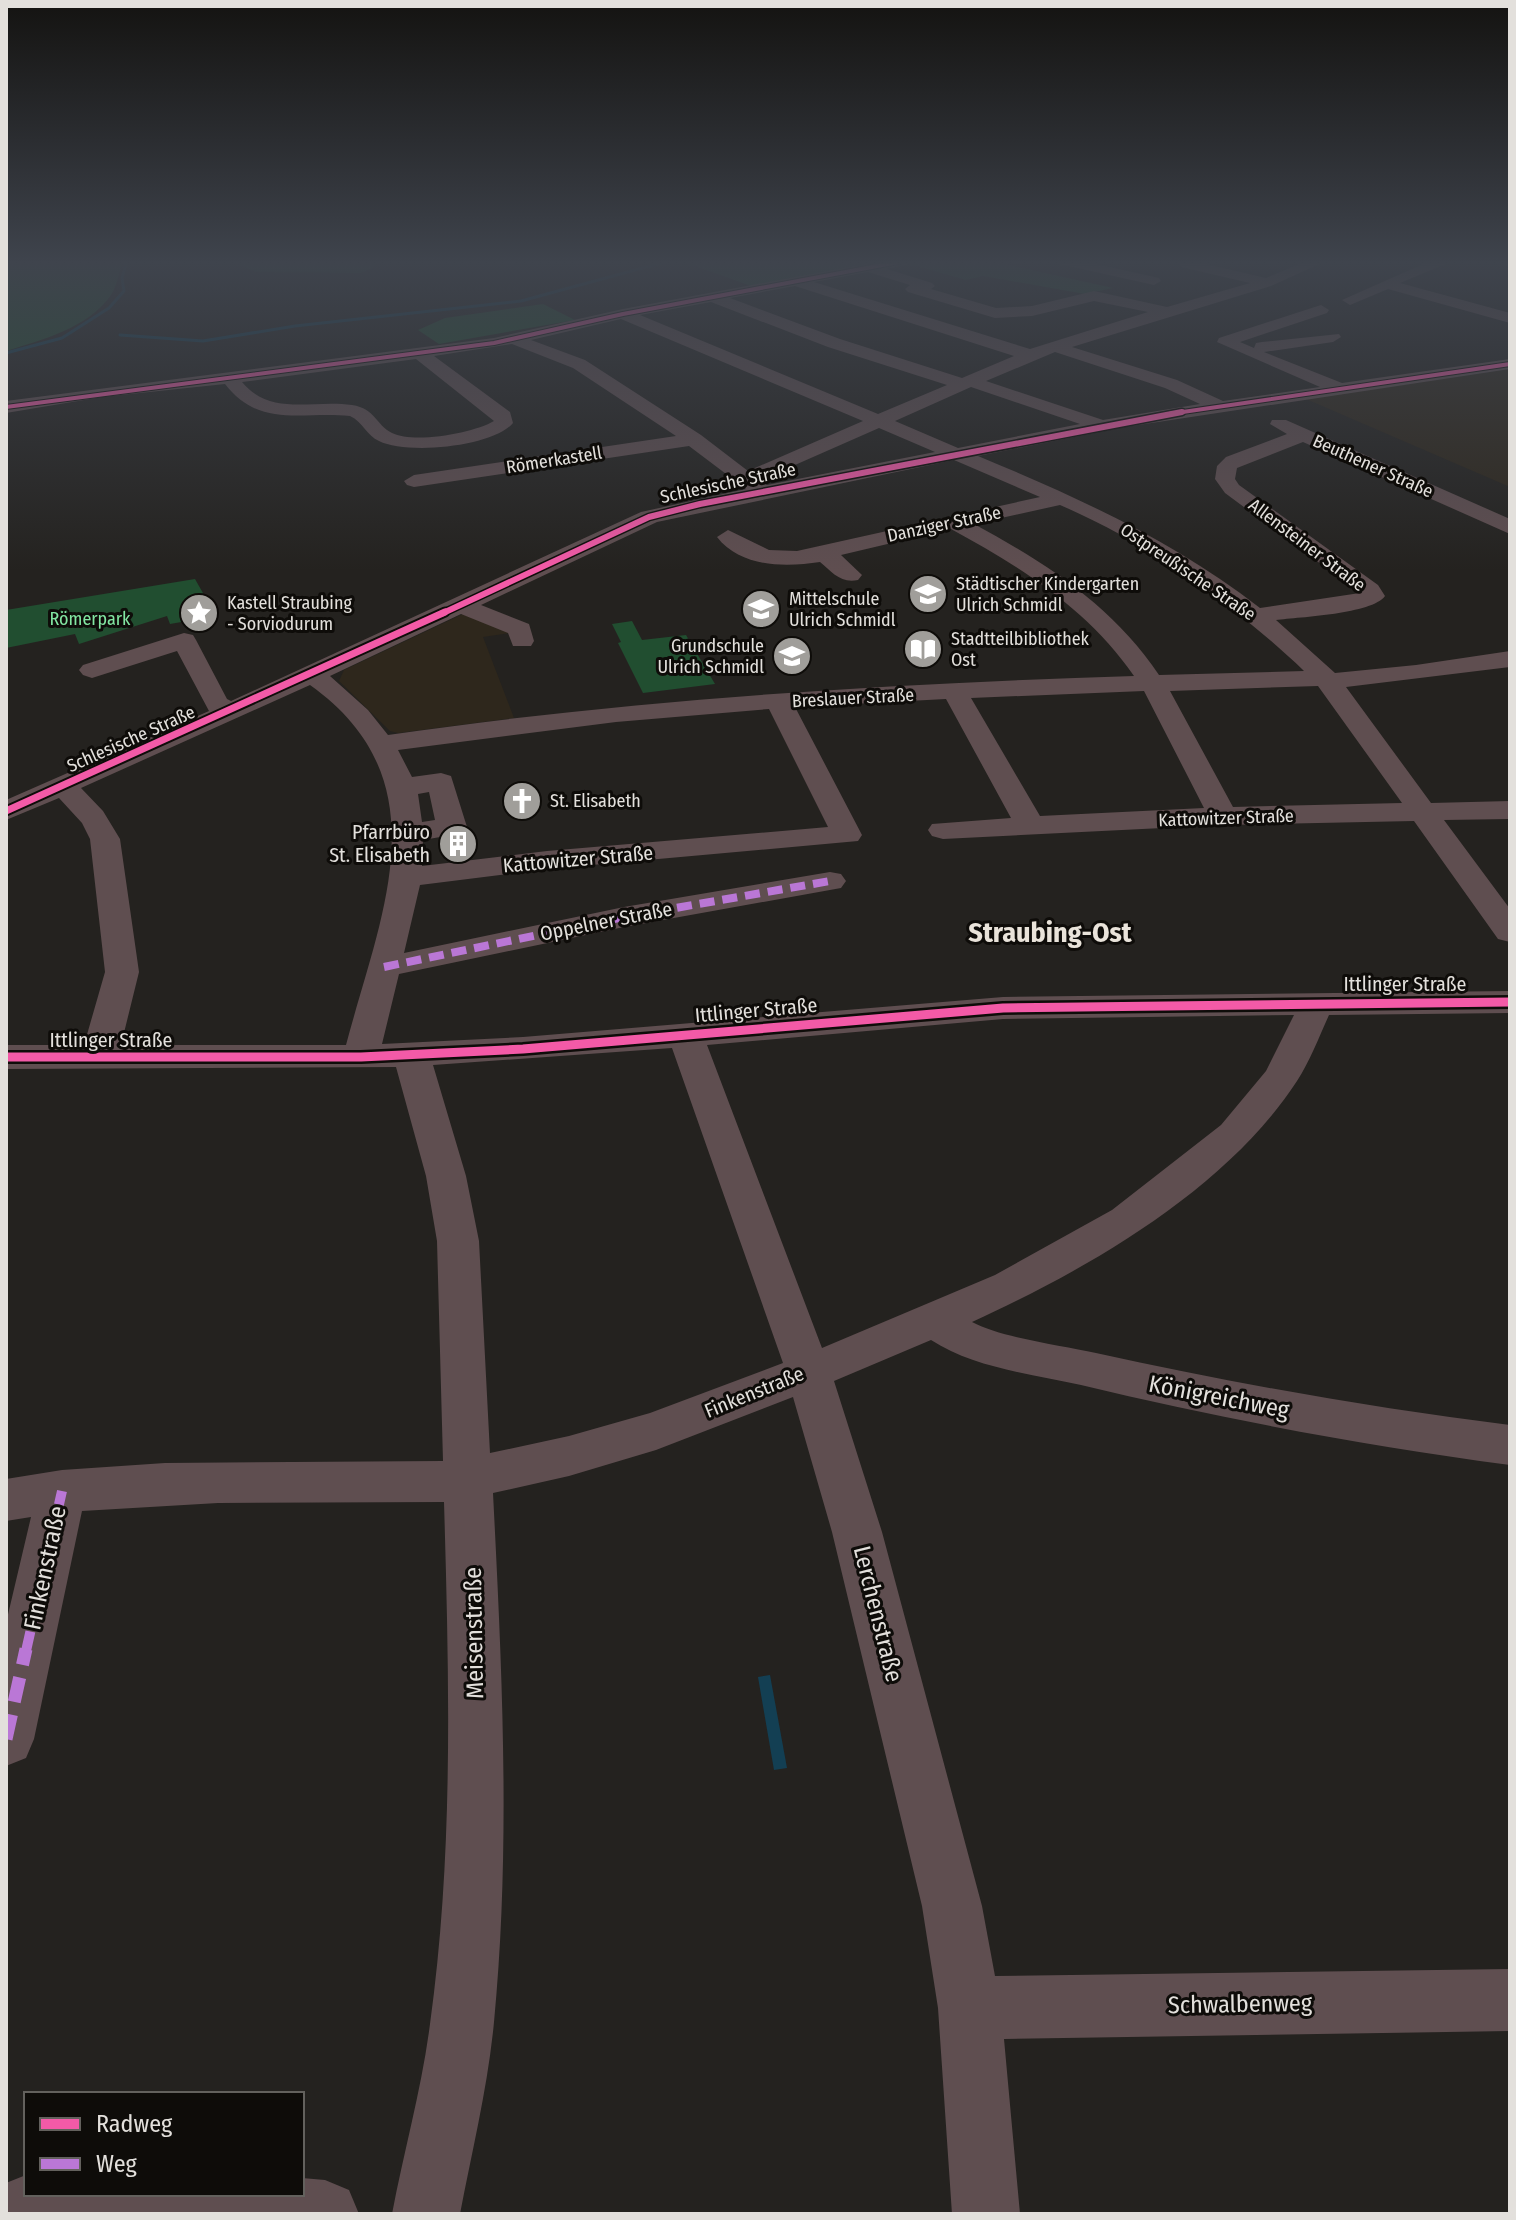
<svg xmlns="http://www.w3.org/2000/svg" width="1516" height="2220" font-family="'Fira Sans Condensed',sans-serif">
<rect width="100%" height="100%" fill="#24221f"/>
<!-- built -->
<path fill="#2e271c" d="M 1510,369 L 1510,487 L 1306,399 Z
M 463,614 L 510,633 L 483,637 L 514,718 L 398,733 L 390,731 L 339,681 L 344,670 Z"/>
<!-- green -->
<path fill="#214e30" d="M 6,260 L 122,260 C 121,268 116,289 111,295 C 88,328 42,340 6,351 Z
M 233,260 L 378,260 L 372,268 L 361,273 L 256,272 L 231,261 Z
M 678,260 L 894,260 L 754,287 Z
M 924,260 L 986,260 L 1113,288 L 1085,294 L 983,276 L 966,280 L 906,263 Z
M 543,304 L 575,320 L 439,344 L 418,330 L 445,318 Z
M 195,579 L 216,616 L 170,624 L 167,616 L 79,644 L 75,634 L 6,648 L 6,610 Z
M 632,621 L 642,640 L 686,635 L 715,684 L 643,693 L 618,643 L 621,642 L 612,624 Z"/>
<!-- water -->
<path fill="#133f53" d="M 770,1675 L 787,1768 L 774,1770 L 758,1677 Z"/>
<g fill="none" stroke-linecap="round" stroke-linejoin="round">
<!-- stream -->
<path stroke="#133f53" stroke-width="3" d="M 120,335 L 203,341 L 295,326 L 521,301 L 672,260
M 6,353 L 62,338 L 109,308 L 124,291 L 122,278 L 127,260"/>
<!-- minor -->
<path fill="#5f4e50" fill-rule="evenodd" d="M 887,260 L 916,260 L 914,263 L 887,269 L 932,283 L 935,286 L 931,289 L 996,308 L 1032,306 L 1094,291 L 1167,307 L 1250,283 L 1181,267 L 1179,264 L 1185,260 L 1205,260 L 1202,263 L 1266,278 L 1309,260 L 1328,260 L 1271,286 L 1072,347 L 1177,380 L 1223,401 L 1320,387 L 1217,342 L 1219,338 L 1321,305 L 1329,310 L 1327,313 L 1240,342 L 1254,348 L 1256,343 L 1262,342 L 1339,334 L 1341,337 L 1333,342 L 1264,352 L 1342,383 L 1510,359 L 1510,369 L 1125,427 L 978,456 C 1079,498 1172,540 1260,608 L 1360,593 L 1225,493 L 1215,479 L 1217,466 L 1226,457 L 1287,434 L 1270,424 L 1272,420 L 1286,420 L 1510,519 L 1510,534 L 1303,442 L 1237,468 L 1235,479 L 1239,485 L 1378,585 L 1385,596 C 1372,614 1300,617 1276,620 L 1335,673 L 1416,665 L 1510,651 L 1510,667 L 1346,687 L 1431,803 L 1510,801 L 1510,819 L 1444,820 L 1510,909 L 1510,942 L 1498,939 L 1414,821 L 1223,825 L 943,839 L 932,836 L 928,830 L 932,824 L 1011,818 L 946,699 L 795,707 L 862,835 L 858,841 L 547,869 L 420,885 L 404,953 L 624,907 L 830,872 L 841,874 L 846,881 L 841,888 L 624,927 L 399,974 L 382,1044 L 523,1037 L 1003,997 L 1510,991 L 1510,1013 L 1329,1015 C 1319,1037 1310,1061 1297,1081 C 1226,1190 1088,1269 972,1322 C 1002,1338 1061,1345 1096,1353 C 1233,1383 1371,1408 1510,1425 L 1510,1465 C 1365,1446 1223,1419 1081,1385 C 1032,1374 974,1368 931,1340 L 834,1381 L 882,1532 L 982,1906 L 995,1976 L 1510,1969 L 1510,2031 L 1004,2039 L 1020,2214 L 952,2214 L 938,2008 L 922,1906 L 832,1532 L 793,1397 L 656,1450 L 569,1476 L 493,1493 C 502,1669 511,1846 494,2022 C 488,2086 472,2151 460,2214 L 392,2214 C 404,2151 422,2087 430,2024 C 454,1851 449,1675 444,1502 L 218,1503 L 82,1511 L 34,1739 L 26,1758 L 6,1766 L 6,1623 L 31,1517 L 6,1521 L 6,1479 L 62,1470 L 165,1463 L 443,1461 L 437,1241 L 426,1176 L 396,1067 L 6,1069 L 6,1045 L 84,1045 L 105,972 L 90,839 L 82,823 L 59,798 L 6,820 L 6,800 L 209,711 L 177,651 L 92,678 L 83,675 L 79,670 L 83,665 L 184,633 L 193,635 L 196,640 L 227,699 L 231,701 L 641,512 L 746,489 L 689,446 L 414,487 L 407,485 L 404,481 L 414,475 L 676,436 L 573,368 L 512,344 L 434,356 L 510,412 L 513,423 C 493,447 407,455 379,441 C 367,436 363,422 350,416 C 301,411 260,429 225,384 L 102,397 L 6,413 L 6,401 L 494,338 L 623,309 ZM 868,272 L 910,285 L 905,289 L 908,292 L 995,318 L 1032,316 L 1094,301 L 1148,312 L 1030,349 L 814,282 ZM 795,286 L 1014,356 L 962,378 L 840,339 L 730,298 ZM 711,302 L 828,347 L 947,385 L 878,414 L 640,315 ZM 621,319 L 863,421 L 748,471 L 701,435 L 585,360 L 531,340 ZM 1055,352 L 1165,388 L 1200,404 L 1103,420 L 986,381 ZM 416,359 L 494,421 C 474,433 414,444 392,433 C 375,424 376,409 352,405 C 313,399 271,417 242,382 ZM 971,387 L 1080,424 L 958,448 L 895,421 ZM 879,428 L 935,452 L 767,485 L 761,480 ZM 954,460 L 1040,497 L 797,551 L 769,550 L 728,530 L 717,537 C 741,568 786,567 820,562 C 832,572 841,584 858,580 L 862,575 L 841,555 L 951,529 C 1021,567 1088,609 1134,676 C 884,684 635,699 388,735 L 368,710 L 330,676 L 461,614 L 508,633 L 513,646 L 531,646 L 534,641 L 529,624 L 481,605 L 657,522 ZM 1060,505 C 1147,542 1236,606 1304,671 L 1159,675 C 1113,606 1046,563 974,524 ZM 310,685 C 445,781 380,916 346,1045 L 121,1045 L 139,972 L 120,839 L 103,811 L 81,788 ZM 1318,686 L 1402,803 L 1233,807 L 1170,691 ZM 1144,691 L 1204,808 L 1040,816 L 971,698 ZM 769,709 L 828,827 L 547,851 L 422,866 L 423,840 L 463,833 L 467,827 L 451,776 L 441,773 L 412,777 L 398,750 L 616,722 ZM 429,792 L 435,820 L 422,822 L 418,794 ZM 1294,1015 L 1266,1071 L 1221,1125 L 1112,1210 L 995,1275 L 822,1348 L 707,1045 L 1003,1019 ZM 672,1048 L 783,1363 L 650,1413 L 569,1436 L 490,1453 L 479,1241 L 466,1176 L 433,1065 Z
M 1053,260 L 1078,260 L 1159,278 L 1161,281 L 1154,285 L 1055,263 Z
M 1455,260 L 1400,283 L 1510,313 L 1510,323 L 1388,289 L 1350,305 L 1342,300 L 1430,261 Z
M 1496,260 L 1510,260 L 1510,266 L 1498,263 Z
M 26,2175 L 26,2194 L 302,2194 L 302,2178 L 325,2180 L 349,2190 L 359,2214 L 6,2214 L 6,2183 Z"/>
<!-- quiet-far2 -->
<path stroke="#ba77d6" stroke-width="8" stroke-dasharray="15 8" stroke-linecap="butt" d="M 384,967 L 624,917 L 830,881"/>
<!-- quiet-far1 -->
<path stroke="#ba77d6" stroke-width="10" stroke-dasharray="20 10" stroke-linecap="butt" d="M 26,1651 L 62,1491"/>
<!-- quiet -->
<path stroke="#ba77d6" stroke-width="13" stroke-dasharray="25 13" stroke-linecap="butt" d="M 6,1739 L 26,1649"/>
<defs>
<path id="cycleway-far3" d="M 6,407 L 494,343 L 623,314 L 909,260
M 1169,414 L 1510,364"/>
<path id="cycleway-far2" d="M 441,614 L 649,517 L 700,504 L 1182,412"/>
<path id="cycleway-far1" d="M 6,811 L 445,612"/>
<path id="cycleway" d="M 6,1057 L 361,1057 L 523,1049 L 1003,1008 L 1510,1002"/>
</defs>
<!-- cycleway-far3 casing -->
<use href="#cycleway-far3" stroke="#0e0c09" stroke-width="6"/>
<!-- cycleway-far2 casing -->
<use href="#cycleway-far2" stroke="#0e0c09" stroke-width="9"/>
<!-- cycleway-far1 casing -->
<use href="#cycleway-far1" stroke="#0e0c09" stroke-width="11"/>
<!-- cycleway casing -->
<use href="#cycleway" stroke="#0e0c09" stroke-width="14"/>
<!-- cycleway-far3 -->
<use href="#cycleway-far3" stroke="#f35aa7" stroke-width="4"/>
<!-- cycleway-far2 -->
<use href="#cycleway-far2" stroke="#f35aa7" stroke-width="6"/>
<!-- cycleway-far1 -->
<use href="#cycleway-far1" stroke="#f35aa7" stroke-width="7"/>
<!-- cycleway -->
<use href="#cycleway" stroke="#f35aa7" stroke-width="9"/>
</g>
<!-- sky -->
<linearGradient id="sky" x2="0" y2="1"><stop stop-color="#141311"/><stop offset="0.46" stop-color="#3f444d"/><stop offset="1" stop-color="#3f444d" stop-opacity="0"/></linearGradient>
<rect width="1516" height="571" fill="url(#sky)"/>
<!-- icons -->
<defs>
<symbol id="school-disc" viewBox="-11 -11 22 22"><circle r="9.5" fill="#a09e9a" stroke="#0e0c09"/><path d="M0-5L7-2L0 1L-7-2ZM-4 1L0 2.5L4 1V4Q0 6-4 4Z" fill="#fff"/></symbol>
<symbol id="sight-disc" viewBox="-11 -11 22 22"><circle r="9.5" fill="#a09e9a" stroke="#0e0c09"/><path d="M0-6L1.8-2.2L6-1.7L2.9 1.2L3.7 5.4L0 3.3L-3.7 5.4L-2.9 1.2L-6-1.7L-1.8-2.2Z" fill="#fff"/></symbol>
<symbol id="library-disc" viewBox="-11 -11 22 22"><circle r="9.5" fill="#a09e9a" stroke="#0e0c09"/><path d="M-6-4Q-3-5.5-.7-3.5V5Q-3 3-6 4ZM6-4Q3-5.5 .7-3.5V5Q3 3 6 4Z" fill="#fff"/></symbol>
<symbol id="church-disc" viewBox="-11 -11 22 22"><circle r="9.5" fill="#a09e9a" stroke="#0e0c09"/><path d="M-1.2-6h2.4v3.5h3.3v2.4h-3.3V6h-2.4V-.1h-3.3v-2.4h3.3Z" fill="#fff"/></symbol>
<symbol id="building-disc" viewBox="-11 -11 22 22"><circle r="9.5" fill="#a09e9a" stroke="#0e0c09"/><path d="M-4-6H4V6H1V3H-1V6H-4ZM-2.5-4.3h1.7v1.8h-1.7ZM.8-4.3h1.7v1.8H.8ZM-2.5-1h1.7V.8h-1.7ZM.8-1h1.7V.8H.8Z" fill="#fff"/></symbol>
</defs>
<g fill-rule="evenodd">
<use href="#school-disc" x="906" y="572" width="44" height="44"/>
<use href="#school-disc" x="739" y="587" width="44" height="44"/>
<use href="#sight-disc" x="177" y="591" width="44" height="44"/>
<use href="#library-disc" x="901" y="627" width="44" height="44"/>
<use href="#school-disc" x="770" y="634" width="44" height="44"/>
<use href="#church-disc" x="500" y="779" width="44" height="44"/>
<use href="#building-disc" x="436" y="822" width="44" height="44"/>
</g>
<g text-anchor="middle" stroke-width="6" stroke-linejoin="round" paint-order="stroke">
<!-- far-street labels -->
<g font-size="18" fill="#e3e0dc" stroke="#0e0c09">
<text transform="translate(554 460) rotate(-9)" y="6">Römerkastell</text>
<text transform="translate(1373 466) rotate(24)" y="6">Beuthener Straße</text>
<text transform="translate(728 483) rotate(-12)" y="6">Schlesische Straße</text>
<text transform="translate(944 524) rotate(-12)" y="6">Danziger Straße</text>
<text transform="translate(1307 545) rotate(37)" y="6">Allensteiner Straße</text>
<text transform="translate(1188 572) rotate(34)" y="6">Ostpreußische Straße</text>
<text transform="translate(853 698) rotate(-3)" y="6">Breslauer Straße</text>
<text transform="translate(131 739) rotate(-24)" y="6">Schlesische Straße</text>
<text transform="translate(1226 818) rotate(-2)" y="6">Kattowitzer Straße</text>
</g>
<!-- far-poi labels -->
<g font-size="18" fill="#e3e0dc" stroke="#0e0c09" text-anchor="start">
<text x="956" y="590">Städtischer Kindergarten<tspan x="956" dy="21">Ulrich Schmidl</tspan></text>
<text x="789" y="605">Mittelschule<tspan x="789" dy="21">Ulrich Schmidl</tspan></text>
<text x="227" y="609">Kastell Straubing<tspan x="227" dy="21">- Sorviodurum</tspan></text>
<text x="951" y="645">Stadtteilbibliothek<tspan x="951" dy="21">Ost</tspan></text>
<text x="764" y="652" text-anchor="end">Grundschule<tspan x="764" dy="21">Ulrich Schmidl</tspan></text>
<text x="550" y="807">St. Elisabeth</text>
</g>
<!-- far-park labels -->
<g font-size="18" fill="#82e6a2" stroke="#0e0c09">
<text x="90" y="625">Römerpark</text>
</g>
<!-- poi labels -->
<g font-size="20" fill="#e3e0dc" stroke="#0e0c09" text-anchor="end">
<text x="430" y="839">Pfarrbüro<tspan x="430" dy="23">St. Elisabeth</tspan></text>
</g>
<!-- street labels -->
<g font-size="20" fill="#e3e0dc" stroke="#0e0c09">
<text transform="translate(578 859) rotate(-5)" y="7">Kattowitzer Straße</text>
<text transform="translate(606 921) rotate(-11)" y="7">Oppelner Straße</text>
<text x="1405" y="991">Ittlinger Straße</text>
<text transform="translate(756 1010) rotate(-5)" y="7">Ittlinger Straße</text>
<text x="111" y="1047">Ittlinger Straße</text>
<text transform="translate(754 1392) rotate(-22)" y="7">Finkenstraße</text>
</g>
<!-- near-street labels -->
<g font-size="24" fill="#e3e0dc" stroke="#0e0c09">
<text transform="translate(1219 1397) rotate(11)" y="8">Königreichweg</text>
<text transform="translate(45 1568) rotate(-78)" y="8">Finkenstraße</text>
<text transform="translate(878 1614) rotate(76)" y="8">Lerchenstraße</text>
<text transform="translate(474 1633) rotate(-91)" y="8">Meisenstraße</text>
<text transform="translate(1240 2004) rotate(-1)" y="8">Schwalbenweg</text>
</g>
<!-- district labels -->
<g font-size="28" font-weight="bold" fill="#e9e3da" stroke="#0e0c09">
<text x="1050" y="942">Straubing-Ost</text>
</g>
</g>
<!-- border -->
<rect width="1516" height="2220" fill="none" stroke="#e3e0dc" stroke-width="16"/>
<!-- legend -->
<rect x="24" y="2092" width="280" height="104" fill="#0e0c09" stroke="#63615d" stroke-width="2"/>
<rect x="40" y="2118" width="40" height="12" fill="#f35aa7" stroke="#63615d" stroke-width="2"/>
<text x="96" y="2132" font-size="24" fill="#e3e0dc">Radweg</text>
<rect x="40" y="2158" width="40" height="12" fill="#ba77d6" stroke="#63615d" stroke-width="2"/>
<text x="96" y="2172" font-size="24" fill="#e3e0dc">Weg</text>
</svg>
